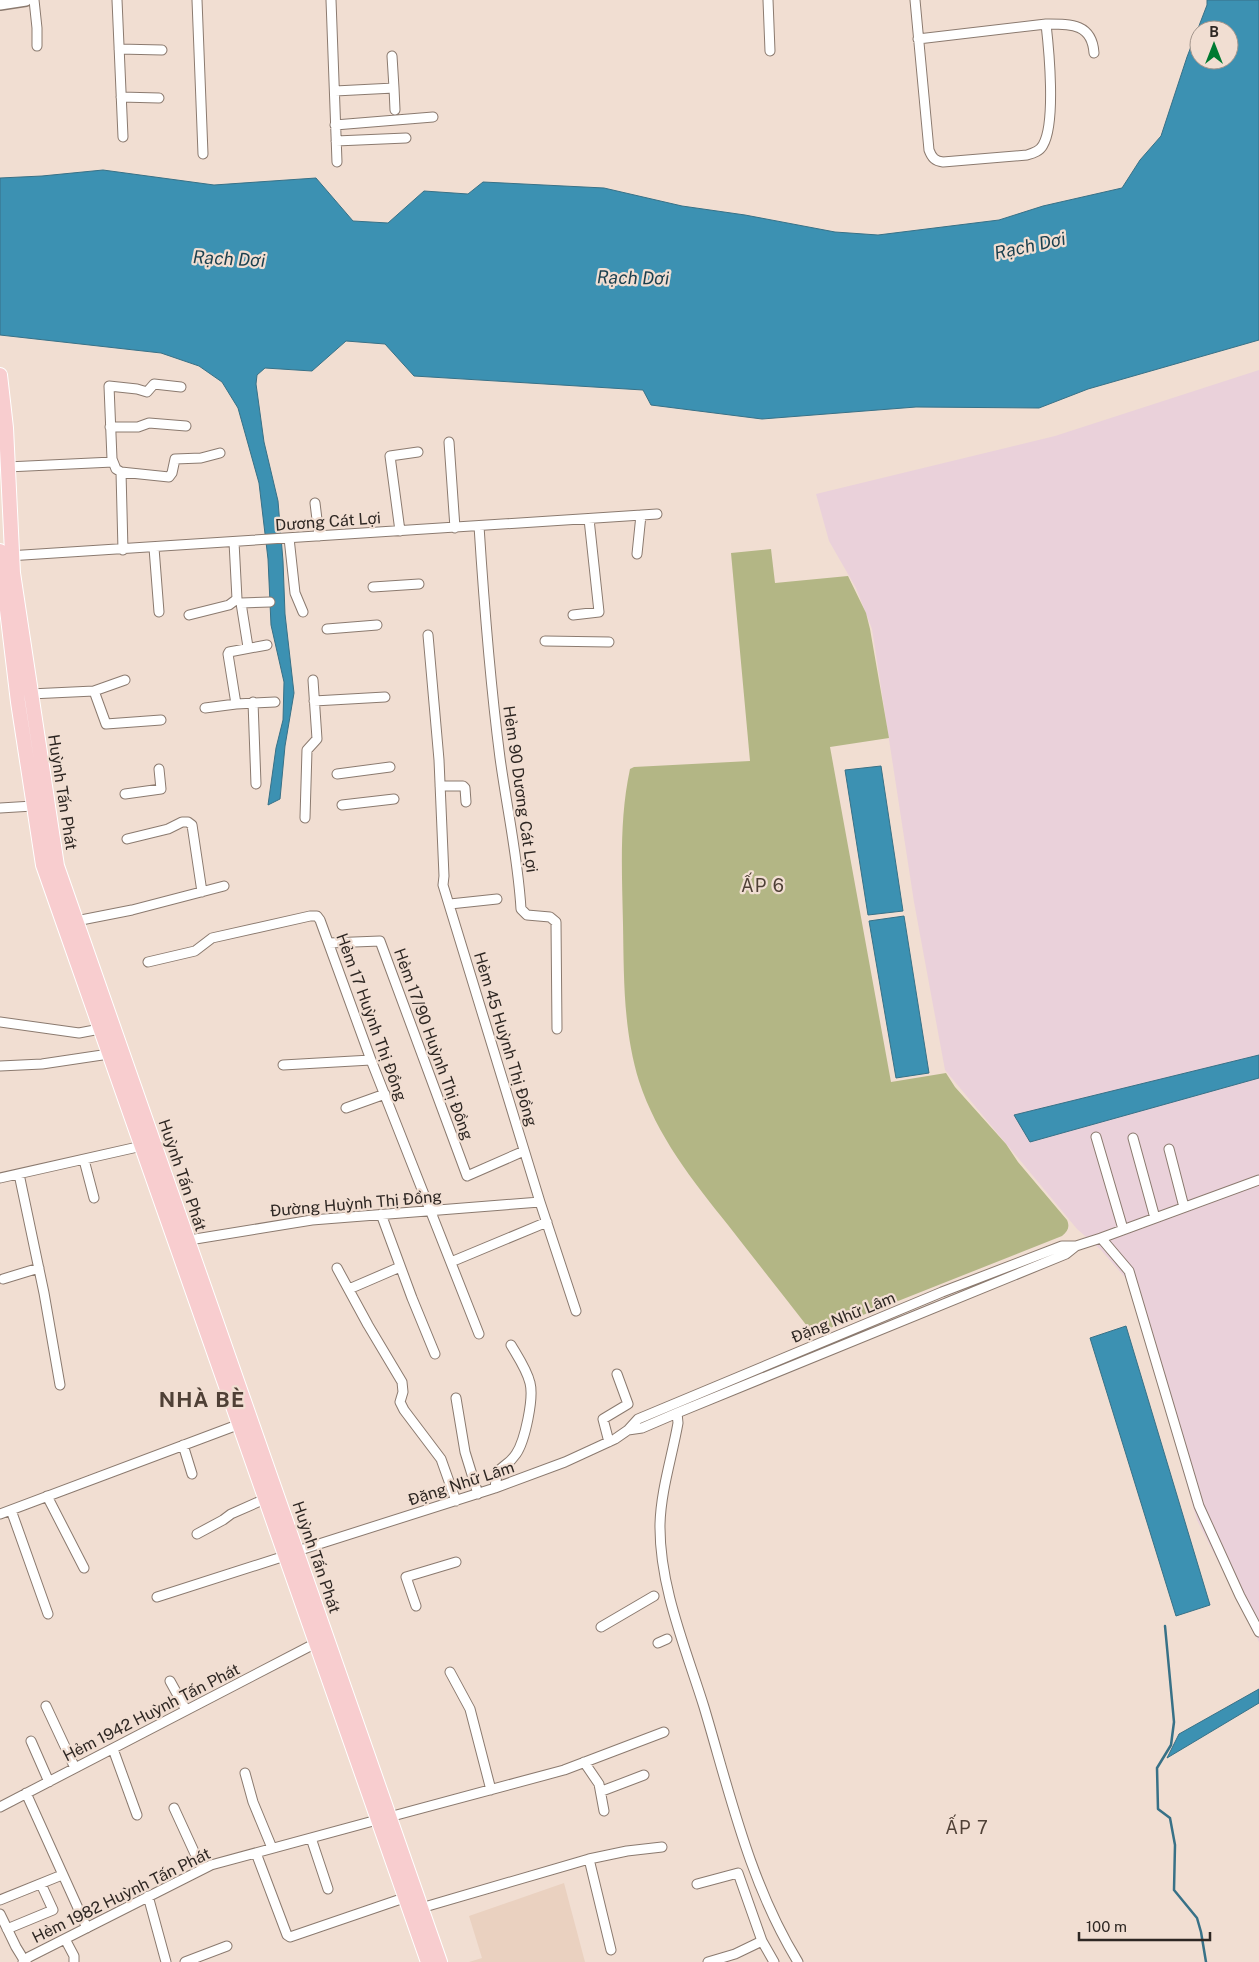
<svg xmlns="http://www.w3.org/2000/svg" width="1259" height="1962" font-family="'Public Sans',sans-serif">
<rect width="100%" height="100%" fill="#f1ded2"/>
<!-- industrial -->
<path fill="#ead1da" d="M 1259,370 L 1259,1642 L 1197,1520 L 1129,1282 L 1101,1250 L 1077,1229 L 945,1070 L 914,902 L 872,629 L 856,588 L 829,541 L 816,494 L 1055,436 Z"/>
<!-- built -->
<path fill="#ead1c0" d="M 564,1883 L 585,1962 L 469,1962 L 482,1958 L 469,1916 Z"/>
<!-- green -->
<path fill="#b3b685" d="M 771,549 L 775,583 L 848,576 L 866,613 L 870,629 L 889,738 L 830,747 L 891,1082 L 946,1073 L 955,1087 L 1006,1144 L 1018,1162 L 1067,1220 C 1070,1227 1068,1231 1062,1236 L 820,1332 L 807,1326 C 781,1292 754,1259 728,1225 C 692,1180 657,1136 639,1081 C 623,1029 624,977 623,924 C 622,872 619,820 630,769 L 634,767 L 750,761 L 731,553 Z"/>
<!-- water -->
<path fill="#3c91b2" stroke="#387187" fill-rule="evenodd" d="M 1207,0 L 1259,0 L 1259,340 L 1088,389 L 1039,408 L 916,407 L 762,419 L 651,405 L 643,390 L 414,376 L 385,344 L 346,341 L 312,371 L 265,368 L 257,375 L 256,384 L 264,442 L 278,501 L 283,561 L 285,614 L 294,693 L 285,746 L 280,799 L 268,805 L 276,748 L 283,720 L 284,682 L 271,625 L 268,559 L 259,483 L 238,408 L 222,382 L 199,366 L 161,353 L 0,335 L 0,178 L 42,176 L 103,170 L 214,185 L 316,178 L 353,221 L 388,223 L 424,191 L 468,194 L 483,182 L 604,188 L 682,206 L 745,215 L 835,232 L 878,235 L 999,220 L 1043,206 L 1122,188 L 1140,160 L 1161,136 L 1187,57 L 1207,5 ZM 1199,30 L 1229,30 L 1229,60 L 1199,60 Z
M 881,766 L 903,911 L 868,915 L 845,770 Z
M 904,916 L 929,1073 L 896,1078 L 869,921 Z
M 1259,1055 L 1259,1078 L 1030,1142 L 1014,1115 Z
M 1126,1326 L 1210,1605 L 1176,1616 L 1090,1338 Z
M 1259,1689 L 1259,1703 L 1167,1758 L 1179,1734 Z"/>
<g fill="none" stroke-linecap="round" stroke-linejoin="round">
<!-- stream -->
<path stroke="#387187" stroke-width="2.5" d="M 1165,1626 L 1174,1722 L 1171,1745 L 1157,1768 L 1158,1809 L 1170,1818 L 1175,1845 L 1174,1890 L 1197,1918 L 1201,1932 L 1206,1962"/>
<defs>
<path id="minor" d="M 34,0 L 37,28 L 37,46
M 117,0 L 123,137
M 197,0 L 203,154
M 331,0 L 337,162
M 768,0 L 770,51
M 915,0 L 929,150 C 932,158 935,161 943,162 L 1027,155 C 1034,153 1040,151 1043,145 C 1056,123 1049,50 1046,24
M 918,39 L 1046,24 C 1070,24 1092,23 1094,53
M 119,49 L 162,50
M 392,56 L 394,88
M 335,91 L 394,88 L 395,110
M 121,97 L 159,98
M 335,125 L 433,117
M 336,141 L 406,138
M 110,427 L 138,427 L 149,423 L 186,426
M 449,442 L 455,528
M 7,467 L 113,462
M 121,472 L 169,477 L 172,473 L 175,459 L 201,458 L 220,453
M 315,503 L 319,536
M 479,526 C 484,604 490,681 500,758 C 507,809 518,858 521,909 L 527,915 L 550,917 L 556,922 L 557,1029
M 400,531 L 390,456 L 418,452
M 289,538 L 295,593 L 303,612
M 154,548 L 159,612
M 123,550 L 121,472 L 116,469 L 112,459 L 109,386 L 137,389 L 147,392 L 154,384 L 181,387
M 637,554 L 641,515
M 8,556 L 657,514
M 373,587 L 419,584
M 189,615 L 229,605 L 237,599 L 234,542
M 573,615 L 599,612 L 589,519
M 327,629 L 377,625
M 428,635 L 439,760 L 444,876 L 443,885 L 540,1202 L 576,1311
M 545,641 L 609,642
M 248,647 L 241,603 L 270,602
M 94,691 L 125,680
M 30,694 L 94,691 L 106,724 L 161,720
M 314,701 L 385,697
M 253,702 L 256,784
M 236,704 L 228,654 L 229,652 L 267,645
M 205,708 L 236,704 L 275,702
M 337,774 L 390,767
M 440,786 L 463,786 L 465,788 L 466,802
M 125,794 L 161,789 L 159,769
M 342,805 L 394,799
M 0,808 L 33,806
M 305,818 L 307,750 L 317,739 L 313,680
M 127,839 L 168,829 L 182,822 L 188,822 L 192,825 L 202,892
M 450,904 L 497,899
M 76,921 L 132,910 L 224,886
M 329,943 L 380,941 L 467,1176 L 524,1151
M 148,962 L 195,951 L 212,938 L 310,916 L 317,916 L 320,920 L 371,1060 L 479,1334
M 0,1022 L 79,1033 L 100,1029
M 283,1065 L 371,1060
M 0,1066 L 42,1064 L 109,1054
M 346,1108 L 385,1094
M 1096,1137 L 1123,1229
M 1133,1138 L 1155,1218
M 1169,1149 L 1184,1207
M 84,1160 L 94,1198
M 19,1174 L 44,1293 L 60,1385
M 0,1178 L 142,1146
M 381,1214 L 412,1298 L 435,1354
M 1101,1238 L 1129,1271 L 1199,1506 L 1240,1596 L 1259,1632
M 183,1241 L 312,1220 L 540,1202
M 451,1262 L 547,1222
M 337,1268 L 368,1325 L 402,1382 L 403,1392 L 400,1402 L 404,1410 L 441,1459 L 456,1501
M 3,1279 L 39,1268
M 349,1289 L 400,1267
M 456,1398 L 465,1452 L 478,1494
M 677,1413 L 678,1423 C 672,1457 661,1490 660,1524 C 659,1586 686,1649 704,1707 C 730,1794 750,1884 798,1962
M 628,1430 L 642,1428 L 677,1413 L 1066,1254 L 1076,1246
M 609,1442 L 603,1419 L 628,1404 L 617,1374
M 183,1445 L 192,1474
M 495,1488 C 498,1460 504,1472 516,1454 C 525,1441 534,1398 530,1383 C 527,1370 518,1357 511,1345
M 47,1496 L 84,1568
M 11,1510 L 48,1614
M 0,1514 L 240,1424
M 197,1534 L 223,1520 L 231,1514 L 265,1499
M 297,1551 L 495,1488 L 565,1462 L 615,1439 L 628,1430 L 638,1419 L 942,1292 L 1062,1246 L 1076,1246 L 1101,1238 L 1259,1180
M 157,1597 L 285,1556
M 416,1606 L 406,1577 L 456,1562
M 601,1627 L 654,1596
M 658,1643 L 667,1639
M 450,1672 L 470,1709 L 491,1790
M 170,1681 L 186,1710
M 46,1706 L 75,1768
M 31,1741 L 49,1782
M 113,1749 L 137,1815
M 584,1762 L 599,1784 L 604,1811
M 245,1773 L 253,1802 L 272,1848
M 602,1791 L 644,1775
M 26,1793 L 87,1928
M 0,1807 L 316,1643
M 174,1808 L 202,1869
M 389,1817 L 564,1770 L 664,1732
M 311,1838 L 328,1889
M 256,1853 L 287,1935 L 290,1937 L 404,1898
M 589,1859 L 627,1851 L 662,1847
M 697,1884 L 738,1873 L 762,1941 L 774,1962
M 148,1896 L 166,1962
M 0,1900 L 62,1875
M 421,1908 L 589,1859 L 611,1950
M 0,1914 L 16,1947 L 24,1960
M 7,1929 L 53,1910 L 41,1884
M 65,1939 L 74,1956 L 74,1962
M 23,1962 L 29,1957 L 211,1865 L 377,1820
M 185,1962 L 227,1946
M 708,1962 L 735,1954 L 762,1941"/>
<path id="tertiary" d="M 0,4 L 26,0"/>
<path id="primary" d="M 0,375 L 6,428 L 13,573 L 57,866 L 440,1962
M 0,551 L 18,702 L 43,865 L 428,1962"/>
</defs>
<!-- minor casing -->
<use href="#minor" stroke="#8b7a6f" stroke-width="11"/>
<!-- tertiary casing -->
<use href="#tertiary" stroke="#8b7a6f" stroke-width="14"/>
<!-- primary casing -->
<use href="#primary" stroke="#fff" stroke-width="16"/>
<!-- minor -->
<use href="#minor" stroke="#fff" stroke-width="9"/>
<!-- tertiary -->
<use href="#tertiary" stroke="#fff" stroke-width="11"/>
<!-- primary -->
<use href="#primary" stroke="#f8cdcf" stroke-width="14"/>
</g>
<g text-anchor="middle" stroke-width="4.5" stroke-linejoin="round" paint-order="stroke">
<!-- street labels -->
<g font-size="16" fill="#2e2723" stroke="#f1ded2">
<text transform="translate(328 521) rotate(-4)" y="6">Dương Cát Lợi</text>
<text transform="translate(521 789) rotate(82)" y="6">Hẻm 90 Dương Cát Lợi</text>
<text transform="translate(63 792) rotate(81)" y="6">Huỳnh Tấn Phát</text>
<text transform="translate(372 1017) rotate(70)" y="6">Hẻm 17 Huỳnh Thị Đồng</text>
<text transform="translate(506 1039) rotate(73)" y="6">Hẻm 45 Huỳnh Thị Đồng</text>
<text transform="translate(434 1044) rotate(70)" y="6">Hẻm 17/90 Huỳnh Thị Đồng</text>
<text transform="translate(183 1175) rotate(71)" y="6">Huỳnh Tấn Phát</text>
<text transform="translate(356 1203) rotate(-5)" y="6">Đường Huỳnh Thị Đồng</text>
<text transform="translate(843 1317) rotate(-22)" y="6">Đặng Nhữ Lâm</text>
<text transform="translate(461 1483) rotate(-18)" y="6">Đặng Nhữ Lâm</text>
<text transform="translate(317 1557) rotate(71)" y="6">Huỳnh Tấn Phát</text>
<text transform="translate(151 1712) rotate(-27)" y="6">Hẻm 1942 Huỳnh Tấn Phát</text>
<text transform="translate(121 1895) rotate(-26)" y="6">Hẻm 1982 Huỳnh Tấn Phát</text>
</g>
<!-- water labels -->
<g font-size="18" font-style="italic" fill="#193f4e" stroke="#f1ded2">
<text transform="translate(1030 246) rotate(-12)" y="6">Rạch Dơi</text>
<text transform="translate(229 259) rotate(3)" y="6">Rạch Dơi</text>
<text transform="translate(633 278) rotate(1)" y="6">Rạch Dơi</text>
</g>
<!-- neighbourhood labels -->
<g font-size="18" letter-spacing="1" fill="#4f4036" stroke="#f1ded2">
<text x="763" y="892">ẤP 6</text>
<text x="967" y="1834">ẤP 7</text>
</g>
<!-- district labels -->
<g font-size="21" font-weight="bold" letter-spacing="1" fill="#4f4036" stroke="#f1ded2">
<text x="202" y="1407">NHÀ BÈ</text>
</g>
</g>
<!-- north arrow -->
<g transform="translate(1214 45)"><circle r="24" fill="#f1ded2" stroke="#a3958c"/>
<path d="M0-4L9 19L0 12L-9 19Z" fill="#007a32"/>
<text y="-8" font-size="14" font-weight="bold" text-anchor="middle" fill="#2e2723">B</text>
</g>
<!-- scale -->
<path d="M1079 1932v8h131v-8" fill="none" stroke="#2e2723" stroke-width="2.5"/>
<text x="1086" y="1932" font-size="15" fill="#2e2723" stroke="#f1ded2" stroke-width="4" paint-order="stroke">100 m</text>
</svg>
